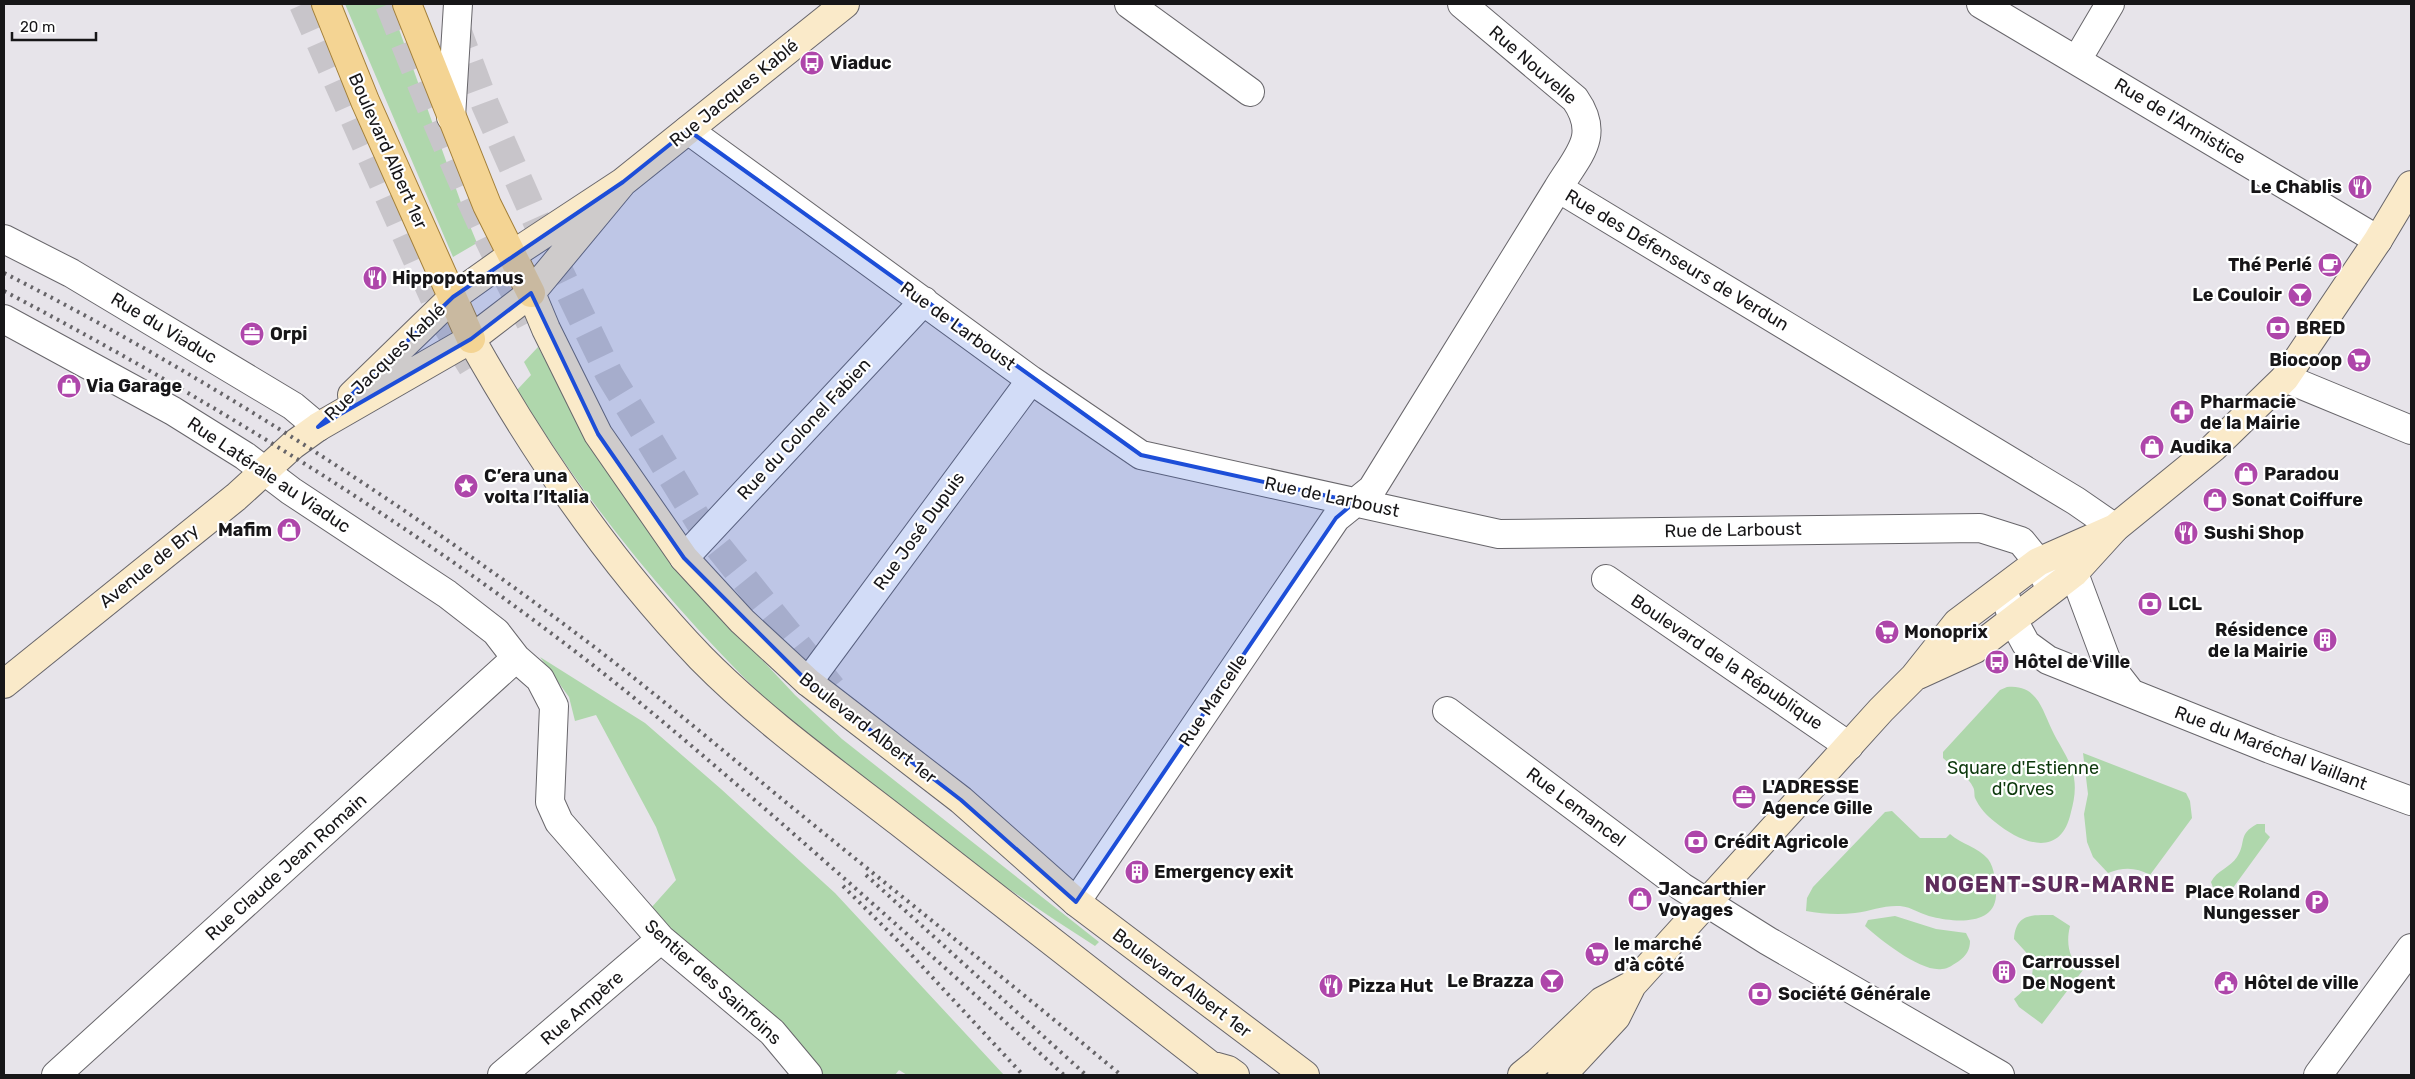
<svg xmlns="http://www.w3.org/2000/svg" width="2415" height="1079" font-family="Rubik,sans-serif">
<rect width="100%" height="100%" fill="#e7e4ea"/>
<!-- green -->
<path fill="#afd7ac" d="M 345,4 L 390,4 L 465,214 L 477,243 L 453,257 Z
M 538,347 L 575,414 L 750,647 L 795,695 L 842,739 L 1099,942 L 1095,946 C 1014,894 935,839 860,779 C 838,761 814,745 793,725 C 684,623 596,517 517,390 L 531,375 L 524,362 Z
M 540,657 L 645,723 L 721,789 L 835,893 L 1004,1075 L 907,1075 L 899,1070 L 895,1075 L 821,1075 L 679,940 L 651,908 L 676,880 L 656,827 L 596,715 L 575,721 L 569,697 Z
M 2007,687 C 2037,684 2042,709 2052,730 C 2060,747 2071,760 2074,778 C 2076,790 2074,801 2071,812 C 2061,859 2022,844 1995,822 C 1987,816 1979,807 1975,798 C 1974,795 1975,790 1973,787 C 1968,776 1952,766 1943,758 L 1943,752 L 2000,690 Z
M 2083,753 L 2186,793 L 2190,801 L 2192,818 L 2150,875 C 2136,867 2123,867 2108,873 L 2093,857 L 2087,842 L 2084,814 L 2088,794 Z
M 1892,811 L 1920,838 L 1946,838 L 1950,834 C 1961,844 1978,847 1988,859 C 1995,868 1996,885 1996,896 C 1994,926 1954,922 1933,917 C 1922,915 1912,907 1900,906 C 1884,905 1871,911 1855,913 C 1839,915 1822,914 1806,911 L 1807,898 L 1813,887 L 1885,812 Z
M 2257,824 L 2265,824 L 2265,832 L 2270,837 L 2230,892 L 2226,889 L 2215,893 L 2211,882 C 2217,870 2230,868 2237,857 C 2247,842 2237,835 2257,824 Z
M 2053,915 L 2070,926 C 2066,942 2068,960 2083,970 L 2042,1024 L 2019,1007 L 2014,999 C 2030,985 2033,982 2033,960 L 2014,939 C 2016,913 2032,915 2053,915 Z
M 1895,916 L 1936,929 L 1966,933 L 1970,941 C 1970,950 1966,956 1959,961 C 1954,964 1948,969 1942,969 C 1920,972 1881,940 1865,926 L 1868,920 Z"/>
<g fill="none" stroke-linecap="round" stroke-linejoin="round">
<!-- highway-tunnel -->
<path stroke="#c8c5ca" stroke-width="28" stroke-dasharray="28 14" stroke-linecap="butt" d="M 303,4 L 445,323 L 472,367
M 389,4 C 432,112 475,219 530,322
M 455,24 L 485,104 L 552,256 L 609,374 L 703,528 L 832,688"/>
<defs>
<path id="street" d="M 1129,4 L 1250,92
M 1462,4 L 1575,99 C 1601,136 1578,155 1558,188
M 1981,4 L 2378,240
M 2077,60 L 2110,4
M 451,117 L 458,4
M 688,130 L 1031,380 L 1141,455 L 1499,534 L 1980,528 L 2021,541 L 2038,562 L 2051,590
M 4,239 L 71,273 L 293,406 L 318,427
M 4,319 L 173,411 L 245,456 L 291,491 L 447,594 L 496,632 L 516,658 L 540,679 L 554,706 L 550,802 L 559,822 L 661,939 L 772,1032 L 808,1075
M 2285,378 L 2411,430
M 2066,552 L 2107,662 L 2131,693
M 684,558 L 924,301
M 1606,579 L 1849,746
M 2003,589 L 2013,620 L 2026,644 L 2048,660 L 2270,749 L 2411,801
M 808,682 L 1031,380
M 1447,711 L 1682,887 L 1768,941 L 2000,1075
M 1076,902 L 1336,518 L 1372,489 L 1558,188 L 2076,501 L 2115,528
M 56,1075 L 516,658
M 502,1075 L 661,939
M 2318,1075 L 2411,948"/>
<path id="secondary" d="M 531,293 L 546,329 L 598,434 L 684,558 L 742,621 L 808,682 L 961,800 L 1076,902 L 1305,1075
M 471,339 C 535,453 610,563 701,658 C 761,719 832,770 899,822 C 1003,903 1106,984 1210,1065 L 1228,1070 L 1235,1075
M 352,395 L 453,297 L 512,255 L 623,182 L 845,4
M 1918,675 L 1975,649 L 2074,573 L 2115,528 L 2213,448 L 2285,378 L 2378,240 L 2411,185
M 4,684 L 236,497 L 293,445 L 318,427 L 471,339 L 531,293 L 623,182
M 1522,1075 L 1538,1062 L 1602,1001 L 1632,985
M 1562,1075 L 1616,1017 L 1632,985 L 1881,710 L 1914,677 L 1957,623 L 2038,562 L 2115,528"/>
<path id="primary" d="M 326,4 L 365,101 L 471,339
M 407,4 L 487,205 L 531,293"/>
</defs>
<!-- street casing -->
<use href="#street" stroke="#68666b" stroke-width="30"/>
<!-- secondary casing -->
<use href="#secondary" stroke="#68666b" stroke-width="30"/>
<!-- primary casing -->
<use href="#primary" stroke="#a27f39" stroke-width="30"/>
<!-- street -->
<use href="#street" stroke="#fff" stroke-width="28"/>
<!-- secondary -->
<use href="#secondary" stroke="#faeac9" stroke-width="28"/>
<!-- primary -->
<use href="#primary" stroke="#f4d493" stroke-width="28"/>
<!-- rail -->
<path stroke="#666468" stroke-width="4" stroke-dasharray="2.5 5" stroke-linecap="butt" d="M 4,273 C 199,372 386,492 561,622 C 648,686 731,758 815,826 C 917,909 1020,991 1121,1075
M 4,291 C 213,401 417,527 603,673 C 660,718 715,766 771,814 C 869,900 967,987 1064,1075
M 866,875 L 1086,1075
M 843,886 L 906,949 L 1023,1075"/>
</g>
<!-- marked area -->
<path fill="#1d4ed8" fill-opacity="0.2" stroke="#1d4ed8" stroke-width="4" stroke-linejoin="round" d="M 688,130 L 1141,455 L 1355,502 L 1336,518 L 1076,902 L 961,800 L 808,682 L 684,558 L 598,434 L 531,293 L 471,339 L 318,427 L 453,297 L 623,182 Z"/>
<!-- icons -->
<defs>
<symbol id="bus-disc" viewBox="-11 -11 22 22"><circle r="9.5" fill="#ae46aa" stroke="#fff"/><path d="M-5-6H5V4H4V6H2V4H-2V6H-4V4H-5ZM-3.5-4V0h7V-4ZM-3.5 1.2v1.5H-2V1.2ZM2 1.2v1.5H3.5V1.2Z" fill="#fff"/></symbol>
<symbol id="restaurant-disc" viewBox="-11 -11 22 22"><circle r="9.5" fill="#ae46aa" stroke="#fff"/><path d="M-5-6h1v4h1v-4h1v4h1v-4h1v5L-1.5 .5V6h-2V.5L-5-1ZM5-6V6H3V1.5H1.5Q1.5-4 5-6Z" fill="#fff"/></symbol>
<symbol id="cafe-disc" viewBox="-11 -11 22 22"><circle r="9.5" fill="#ae46aa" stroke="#fff"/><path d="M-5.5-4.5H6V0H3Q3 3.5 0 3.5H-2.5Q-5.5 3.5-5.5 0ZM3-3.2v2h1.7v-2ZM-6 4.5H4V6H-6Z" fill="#fff"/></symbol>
<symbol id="bar-disc" viewBox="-11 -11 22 22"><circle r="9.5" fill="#ae46aa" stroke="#fff"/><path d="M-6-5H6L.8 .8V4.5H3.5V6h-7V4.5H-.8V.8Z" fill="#fff"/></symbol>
<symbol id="bank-disc" viewBox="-11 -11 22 22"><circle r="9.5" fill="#ae46aa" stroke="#fff"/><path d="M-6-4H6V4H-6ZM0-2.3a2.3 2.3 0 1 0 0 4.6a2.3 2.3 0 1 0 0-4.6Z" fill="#fff"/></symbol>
<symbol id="office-disc" viewBox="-11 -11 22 22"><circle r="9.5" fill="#ae46aa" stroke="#fff"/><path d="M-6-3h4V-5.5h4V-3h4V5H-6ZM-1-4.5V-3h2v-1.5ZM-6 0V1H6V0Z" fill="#fff"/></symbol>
<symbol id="supermarket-disc" viewBox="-11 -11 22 22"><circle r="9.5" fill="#ae46aa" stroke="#fff"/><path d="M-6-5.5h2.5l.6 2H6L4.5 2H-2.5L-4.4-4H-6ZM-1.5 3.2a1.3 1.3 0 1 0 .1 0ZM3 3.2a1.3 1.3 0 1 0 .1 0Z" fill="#fff"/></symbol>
<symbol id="shop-disc" viewBox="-11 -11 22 22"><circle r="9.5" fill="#ae46aa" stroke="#fff"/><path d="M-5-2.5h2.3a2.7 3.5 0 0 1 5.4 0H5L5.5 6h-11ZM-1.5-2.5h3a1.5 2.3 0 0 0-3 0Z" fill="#fff"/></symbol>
<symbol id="pharmacy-disc" viewBox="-11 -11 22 22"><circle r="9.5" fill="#ae46aa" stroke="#fff"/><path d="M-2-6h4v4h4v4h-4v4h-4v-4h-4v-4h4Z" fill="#fff"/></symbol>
<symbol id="sight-disc" viewBox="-11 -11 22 22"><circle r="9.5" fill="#ae46aa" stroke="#fff"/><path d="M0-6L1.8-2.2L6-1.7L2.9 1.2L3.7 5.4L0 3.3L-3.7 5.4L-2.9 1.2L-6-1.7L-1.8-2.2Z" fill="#fff"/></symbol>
<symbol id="building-disc" viewBox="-11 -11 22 22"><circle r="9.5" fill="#ae46aa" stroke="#fff"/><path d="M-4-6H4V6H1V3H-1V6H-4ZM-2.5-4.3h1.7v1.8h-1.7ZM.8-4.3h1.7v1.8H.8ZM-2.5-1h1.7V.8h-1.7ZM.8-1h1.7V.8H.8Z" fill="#fff"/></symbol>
<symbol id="parking-disc" viewBox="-11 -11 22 22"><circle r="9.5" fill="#ae46aa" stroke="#fff"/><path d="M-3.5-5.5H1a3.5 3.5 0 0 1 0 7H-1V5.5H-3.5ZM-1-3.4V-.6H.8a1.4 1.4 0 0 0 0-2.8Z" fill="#fff"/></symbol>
<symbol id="civic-disc" viewBox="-11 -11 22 22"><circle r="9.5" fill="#ae46aa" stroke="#fff"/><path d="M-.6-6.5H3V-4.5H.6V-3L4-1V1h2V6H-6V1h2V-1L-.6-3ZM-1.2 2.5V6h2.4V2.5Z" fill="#fff"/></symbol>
</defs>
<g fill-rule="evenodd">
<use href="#bus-disc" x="798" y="49" width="28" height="28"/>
<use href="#restaurant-disc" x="2346" y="173" width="28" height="28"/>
<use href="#cafe-disc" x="2316" y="251" width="28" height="28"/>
<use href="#restaurant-disc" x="361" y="264" width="28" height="28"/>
<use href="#bar-disc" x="2286" y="281" width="28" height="28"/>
<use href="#bank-disc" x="2264" y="314" width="28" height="28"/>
<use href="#office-disc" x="238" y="320" width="28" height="28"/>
<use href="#supermarket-disc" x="2345" y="346" width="28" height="28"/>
<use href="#shop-disc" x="55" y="372" width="28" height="28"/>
<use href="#pharmacy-disc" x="2168" y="398" width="28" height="28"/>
<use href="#shop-disc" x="2138" y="433" width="28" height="28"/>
<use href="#shop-disc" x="2232" y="460" width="28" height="28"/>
<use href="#sight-disc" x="452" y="472" width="28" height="28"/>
<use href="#shop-disc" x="2201" y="486" width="28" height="28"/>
<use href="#shop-disc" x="275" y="516" width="28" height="28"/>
<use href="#restaurant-disc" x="2172" y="519" width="28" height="28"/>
<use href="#bank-disc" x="2136" y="590" width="28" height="28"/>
<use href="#supermarket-disc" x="1873" y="618" width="28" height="28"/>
<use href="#building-disc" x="2311" y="626" width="28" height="28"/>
<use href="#bus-disc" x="1983" y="648" width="28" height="28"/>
<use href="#office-disc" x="1730" y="783" width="28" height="28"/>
<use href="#bank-disc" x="1682" y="828" width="28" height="28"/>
<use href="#building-disc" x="1123" y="858" width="28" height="28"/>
<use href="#shop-disc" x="1626" y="885" width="28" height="28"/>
<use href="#parking-disc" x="2303" y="888" width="28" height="28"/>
<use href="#supermarket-disc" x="1583" y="940" width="28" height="28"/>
<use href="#building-disc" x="1990" y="958" width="28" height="28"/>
<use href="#bar-disc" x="1538" y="967" width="28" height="28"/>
<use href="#civic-disc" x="2212" y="969" width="28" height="28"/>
<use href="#restaurant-disc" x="1317" y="972" width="28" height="28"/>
<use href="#bank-disc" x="1746" y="980" width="28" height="28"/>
</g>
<g text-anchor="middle" stroke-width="4.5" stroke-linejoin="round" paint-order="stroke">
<!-- poi labels -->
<g font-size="18" font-weight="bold" fill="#171618" stroke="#fff" text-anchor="start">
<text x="830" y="69">Viaduc</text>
<text x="2342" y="193" text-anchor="end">Le Chablis</text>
<text x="2312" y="271" text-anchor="end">Thé Perlé</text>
<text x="392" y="284">Hippopotamus</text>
<text x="2282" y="301" text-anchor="end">Le Couloir</text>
<text x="2296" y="334">BRED</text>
<text x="270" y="340">Orpi</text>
<text x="2342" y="366" text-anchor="end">Biocoop</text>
<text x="86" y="392">Via Garage</text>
<text x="2200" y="408">Pharmacie<tspan x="2200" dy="21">de la Mairie</tspan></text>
<text x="2170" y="453">Audika</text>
<text x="2264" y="480">Paradou</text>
<text x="484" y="482">C’era una<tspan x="484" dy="21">volta l’Italia</tspan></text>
<text x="2232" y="506">Sonat Coiffure</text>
<text x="272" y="536" text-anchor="end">Mafim</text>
<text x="2204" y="539">Sushi Shop</text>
<text x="2168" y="610">LCL</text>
<text x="2308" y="636" text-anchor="end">Résidence<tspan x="2308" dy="21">de la Mairie</tspan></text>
<text x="1904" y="638">Monoprix</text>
<text x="2014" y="668">Hôtel de Ville</text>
<text x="1762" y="793">L'ADRESSE<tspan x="1762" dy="21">Agence Gille</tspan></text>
<text x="1714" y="848">Crédit Agricole</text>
<text x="1154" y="878">Emergency exit</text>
<text x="1658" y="895">Jancarthier<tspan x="1658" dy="21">Voyages</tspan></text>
<text x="2300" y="898" text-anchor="end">Place Roland<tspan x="2300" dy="21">Nungesser</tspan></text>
<text x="1614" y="950">le marché<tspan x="1614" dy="21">d'à côté</tspan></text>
<text x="2022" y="968">Carroussel<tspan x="2022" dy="21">De Nogent</tspan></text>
<text x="1534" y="987" text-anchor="end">Le Brazza</text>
<text x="2244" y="989">Hôtel de ville</text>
<text x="1348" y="992">Pizza Hut</text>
<text x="1778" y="1000">Société Générale</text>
</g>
<!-- street labels -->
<g font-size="18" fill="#171618" stroke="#fff">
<text transform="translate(1533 65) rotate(41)" y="6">Rue Nouvelle</text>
<text transform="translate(734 93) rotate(-39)" y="6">Rue Jacques Kablé</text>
<text transform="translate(2180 121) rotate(31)" y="6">Rue de l'Armistice</text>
<text transform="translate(388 151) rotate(66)" y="6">Boulevard Albert 1er</text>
<text transform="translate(1677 260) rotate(31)" y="6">Rue des Défenseurs de Verdun</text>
<text transform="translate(958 326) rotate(36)" y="6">Rue de Larboust</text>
<text transform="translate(164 328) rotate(31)" y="6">Rue du Viaduc</text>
<text transform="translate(385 362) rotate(-44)" y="6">Rue Jacques Kablé</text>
<text transform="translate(804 429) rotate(-47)" y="6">Rue du Colonel Fabien</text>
<text transform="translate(269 475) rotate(34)" y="6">Rue Latérale au Viaduc</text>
<text transform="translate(1332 497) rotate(12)" y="6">Rue de Larboust</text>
<text transform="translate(1733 530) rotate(-1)" y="6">Rue de Larboust</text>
<text transform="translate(919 531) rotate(-54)" y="6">Rue José Dupuis</text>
<text transform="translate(149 566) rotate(-39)" y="6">Avenue de Bry</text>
<text transform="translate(1727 662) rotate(34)" y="6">Boulevard de la République</text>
<text transform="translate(1213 700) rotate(-56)" y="6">Rue Marcelle</text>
<text transform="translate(868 728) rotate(38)" y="6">Boulevard Albert 1er</text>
<text transform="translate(2271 748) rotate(21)" y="6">Rue du Maréchal Vaillant</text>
<text transform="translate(1576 807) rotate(37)" y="6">Rue Lemancel</text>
<text transform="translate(286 867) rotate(-42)" y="6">Rue Claude Jean Romain</text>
<text transform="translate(713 982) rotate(42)" y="6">Sentier des Sainfoins</text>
<text transform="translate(1182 983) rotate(37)" y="6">Boulevard Albert 1er</text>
<text transform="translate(582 1008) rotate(-41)" y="6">Rue Ampère</text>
</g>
<!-- park labels -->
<g font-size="18" fill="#0d390c" stroke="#fff">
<text x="2023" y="774">Square d'Estienne<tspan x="2023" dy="21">d'Orves</tspan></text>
</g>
<!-- district labels -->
<g font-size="22" font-weight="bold" letter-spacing="1" fill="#5f2c5c" stroke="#fff">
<text x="2050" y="892">NOGENT-SUR-MARNE</text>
</g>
</g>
<!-- border -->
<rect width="2415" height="1079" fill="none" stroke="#171618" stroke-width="10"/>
<!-- scale -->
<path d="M12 32v8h84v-8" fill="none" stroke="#171618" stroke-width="2.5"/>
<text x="20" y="32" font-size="15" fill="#171618" stroke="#ffffff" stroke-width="4" paint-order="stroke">20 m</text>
</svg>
